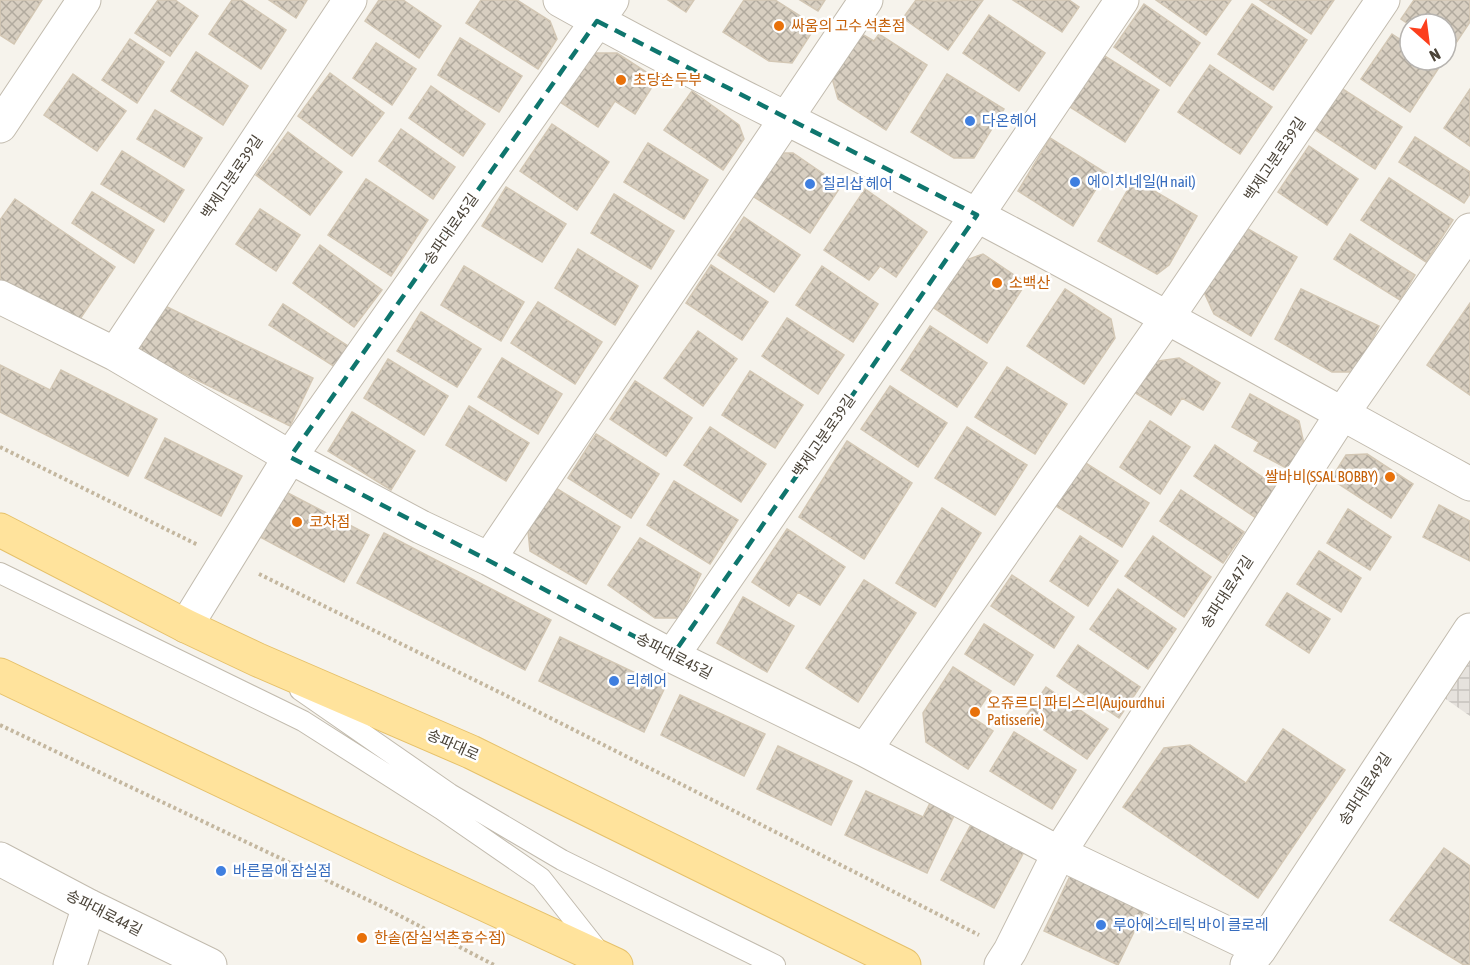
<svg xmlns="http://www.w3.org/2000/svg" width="1470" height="965" font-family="'Asap Condensed','Noto Sans KR',sans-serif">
<defs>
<pattern id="industrial-grid" width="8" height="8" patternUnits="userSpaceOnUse" patternTransform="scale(1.5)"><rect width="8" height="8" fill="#e6e2dd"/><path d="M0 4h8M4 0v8" fill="none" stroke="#c7c3be"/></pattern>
<pattern id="building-cross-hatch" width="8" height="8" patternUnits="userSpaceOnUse" patternTransform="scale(1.5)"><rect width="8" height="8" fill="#d8cfc1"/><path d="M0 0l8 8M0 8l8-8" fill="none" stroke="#b1aa9e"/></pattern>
</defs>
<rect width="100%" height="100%" fill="#f6f3ec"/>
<!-- industrial -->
<path fill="url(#industrial-grid)" d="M 1470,649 L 1470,716 L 1440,695 Z"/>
<!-- building -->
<path fill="url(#building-cross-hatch)" stroke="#d3c7b4" stroke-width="1.5" d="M 0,0 L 42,0 L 14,44 L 0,35 Z
M 158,0 L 175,0 L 198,16 L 170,56 L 135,33 Z
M 232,0 L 241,0 L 286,30 L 261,69 L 209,34 Z
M 269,0 L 307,0 L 296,18 Z
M 379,0 L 403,0 L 441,26 L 419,58 L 365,21 Z
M 481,0 L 517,0 L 550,21 L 557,39 L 538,69 L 466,23 Z
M 668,0 L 694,0 L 686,12 Z
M 744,0 L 775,0 L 816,26 L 792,63 L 769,61 L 723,32 Z
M 800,0 L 825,0 L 818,11 Z
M 916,0 L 934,1 L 983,0 L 948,50 L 903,18 Z
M 1013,0 L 1069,0 L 1079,7 L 1062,32 Z
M 1156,0 L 1231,0 L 1206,35 Z
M 1260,0 L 1334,0 L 1311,34 Z
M 1414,0 L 1470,0 L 1470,22 L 1450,52 L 1446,49 L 1446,24 L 1410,24 L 1410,25 L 1401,19 Z
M 1144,4 L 1200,43 L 1170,86 L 1114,47 Z
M 1252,4 L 1307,40 L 1273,90 L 1218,54 Z
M 989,15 L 1045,53 L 1019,91 L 963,53 Z
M 860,33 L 874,41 L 879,34 L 927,65 L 886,130 L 838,99 L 832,78 Z
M 1392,34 L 1410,46 L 1410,60 L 1431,60 L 1440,66 L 1410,112 L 1361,79 Z
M 460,38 L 522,76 L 499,112 L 438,75 Z
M 130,39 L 164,62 L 137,103 L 102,80 Z
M 376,43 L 416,69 L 392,105 L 353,78 Z
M 196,52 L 248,86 L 223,125 L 171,91 Z
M 592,53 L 617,53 L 657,79 L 635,114 L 615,101 L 598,127 L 560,102 Z
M 1103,55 L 1159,90 L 1125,142 L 1070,107 Z
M 1210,65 L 1272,107 L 1240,154 L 1178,112 Z
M 330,73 L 384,113 L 352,156 L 298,116 Z
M 73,74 L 126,111 L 97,151 L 44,115 Z
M 947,74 L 1004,109 L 974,158 L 954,158 L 911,132 Z
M 431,86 L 485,124 L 463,156 L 409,118 Z
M 1341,88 L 1402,127 L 1375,169 L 1314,129 Z
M 1470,89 L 1470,146 L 1444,128 Z
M 692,91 L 739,125 L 744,139 L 723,170 L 664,130 Z
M 155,110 L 202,138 L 184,167 L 137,139 Z
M 552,124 L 609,162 L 577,210 L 520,171 Z
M 401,129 L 455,167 L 433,199 L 379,161 Z
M 288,132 L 342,172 L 310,215 L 256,175 Z
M 1415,137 L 1470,172 L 1470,194 L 1464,203 L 1399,162 Z
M 1050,138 L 1106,173 L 1073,226 L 1018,191 Z
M 648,143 L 708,180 L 684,219 L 624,182 Z
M 1309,146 L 1358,179 L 1327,225 L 1278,192 Z
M 122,151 L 184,190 L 164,222 L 101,184 Z
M 779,153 L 793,153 L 841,186 L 810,233 L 751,195 Z
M 1389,178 L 1453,220 L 1426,262 L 1361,220 Z
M 366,179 L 428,220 L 391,276 L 328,235 Z
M 1134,179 L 1197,216 L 1169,265 L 1157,274 L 1098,241 Z
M 506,187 L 566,224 L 542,262 L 482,226 Z
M 865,189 L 927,232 L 896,277 L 880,266 L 869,280 L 824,250 Z
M 92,192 L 154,230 L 134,263 L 72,223 Z
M 614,194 L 674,231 L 651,269 L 591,233 Z
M 15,199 L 115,267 L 78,322 L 0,282 L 0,220 Z
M 260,209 L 300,235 L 276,271 L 236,244 Z
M 744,217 L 800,255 L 774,292 L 718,255 Z
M 1241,225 L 1297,257 L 1251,336 L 1214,314 L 1203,290 Z
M 1350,234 L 1415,275 L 1400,300 L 1334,259 Z
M 320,245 L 382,290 L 354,327 L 293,283 Z
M 578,249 L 638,286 L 615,325 L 555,288 Z
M 983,254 L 1026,283 L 987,343 L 934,308 L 966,260 Z
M 711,265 L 768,302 L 742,340 L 686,303 Z
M 464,266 L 524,302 L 501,341 L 441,305 Z
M 822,266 L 878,304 L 853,342 L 796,305 Z
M 1065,289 L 1111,319 L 1115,338 L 1084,384 L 1027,346 Z
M 1301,289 L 1379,326 L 1356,372 L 1332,372 L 1275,339 Z
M 538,302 L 602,342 L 575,384 L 511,343 Z
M 1470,303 L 1470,395 L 1427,365 Z
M 161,304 L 313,378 L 290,426 L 138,351 Z
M 283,304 L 348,346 L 335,367 L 269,325 Z
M 421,312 L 481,349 L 457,387 L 397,351 Z
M 787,318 L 844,355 L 818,394 L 762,356 Z
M 930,326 L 987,363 L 957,407 L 901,370 Z
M 698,331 L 737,359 L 703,406 L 664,378 Z
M 502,358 L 562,394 L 538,434 L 478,397 Z
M 1179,358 L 1220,383 L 1203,410 L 1182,398 L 1171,415 L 1134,392 L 1152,362 Z
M 388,359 L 448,396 L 424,435 L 364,398 Z
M 0,365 L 50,390 L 61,370 L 157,419 L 128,476 L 0,412 Z
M 1007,367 L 1067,404 L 1035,454 L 975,417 Z
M 750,371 L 803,405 L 775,448 L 722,415 Z
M 635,381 L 692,418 L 666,456 L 610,419 Z
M 890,386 L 947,423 L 918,467 L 861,429 Z
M 1250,394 L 1299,421 L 1304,444 L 1290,470 L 1254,451 L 1259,442 L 1232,427 Z
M 469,406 L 529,443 L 506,481 L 446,445 Z
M 352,412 L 415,451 L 391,490 L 328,451 Z
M 1150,421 L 1190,447 L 1160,494 L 1120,467 Z
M 710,427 L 766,464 L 741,502 L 684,465 Z
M 967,427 L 1027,465 L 995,515 L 935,478 Z
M 596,434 L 659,474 L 631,518 L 568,478 Z
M 165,438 L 242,476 L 221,516 L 145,478 Z
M 847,441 L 912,483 L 864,559 L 799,517 Z
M 1215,445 L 1277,487 L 1256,518 L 1194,476 Z
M 1367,454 L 1413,484 L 1391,518 L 1331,479 L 1346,455 Z
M 1084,462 L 1149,503 L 1122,547 L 1056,506 Z
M 674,481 L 738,520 L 710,564 L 647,525 Z
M 554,487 L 620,527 L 586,584 L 530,551 L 528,531 Z
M 1181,490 L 1244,532 L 1223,563 L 1160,521 Z
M 284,491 L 369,535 L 344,582 L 260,537 Z
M 1439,505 L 1470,521 L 1470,561 L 1423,537 Z
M 942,508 L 981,533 L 935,607 L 896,583 Z
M 1348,509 L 1391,537 L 1370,570 L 1327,543 Z
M 787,529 L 845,567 L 820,605 L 798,592 L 789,606 L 752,582 Z
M 384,533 L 551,620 L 525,670 L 357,583 Z
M 1080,536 L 1118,561 L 1088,606 L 1050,581 Z
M 1153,536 L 1211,577 L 1184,617 L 1125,576 Z
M 640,538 L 701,574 L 679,618 L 655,618 L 608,585 Z
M 1319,551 L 1361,578 L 1341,612 L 1297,584 Z
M 1012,575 L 1074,617 L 1054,648 L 991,606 Z
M 864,580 L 916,613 L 858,702 L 806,668 Z
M 1118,589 L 1176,629 L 1148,669 L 1090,629 Z
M 1287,593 L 1330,619 L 1309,653 L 1266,625 Z
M 743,597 L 794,626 L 767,672 L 717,643 Z
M 984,624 L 1033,655 L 1014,685 L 965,654 Z
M 560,637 L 665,687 L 644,732 L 539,681 Z
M 1078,645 L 1140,687 L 1119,718 L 1057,676 Z
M 953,667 L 991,691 L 973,718 L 993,731 L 968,769 L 926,742 L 923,713 Z
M 1046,687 L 1108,729 L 1087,759 L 1025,717 Z
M 680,695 L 765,734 L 744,776 L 661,735 Z
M 1283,729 L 1345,770 L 1258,898 L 1123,807 L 1164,748 L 1190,745 L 1246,783 Z
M 1014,732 L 1076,770 L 1052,809 L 990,771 Z
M 778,746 L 852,781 L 831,825 L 757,789 Z
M 866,791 L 923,817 L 936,791 L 960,803 L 927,873 L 845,835 Z
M 973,821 L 1025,850 L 994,908 L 941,880 Z
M 1444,848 L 1470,866 L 1470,965 L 1464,965 L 1390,920 Z
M 1071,874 L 1145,909 L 1118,965 L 1044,931 Z"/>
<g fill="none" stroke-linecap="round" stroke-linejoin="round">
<defs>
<path id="lane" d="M 0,573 L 303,721 L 441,809 L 541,878 L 600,953
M 300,690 L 450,794 L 562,860 L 775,965"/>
<path id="street" d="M 560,0 C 697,77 839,143 978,216 C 1143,303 1306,394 1470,484
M 0,126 L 84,0
M 0,297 L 115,354 L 290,457 L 421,527 L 489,559 L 672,656 L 865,750 L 1059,853 L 1260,949
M 115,354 L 350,0
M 489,559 L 866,0
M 186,626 L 290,457 L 612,0
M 672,656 L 977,215 L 1122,0
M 865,750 L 1167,318 L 1383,0
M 0,859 L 89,906 L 210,965
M 70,965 L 89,906
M 1001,965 L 1010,951 L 1059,853 L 1342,414 L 1470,230
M 1247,965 L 1260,949 L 1470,630"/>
<path id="primary" d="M 0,530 L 186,626 L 258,660 L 471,752 L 904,965
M 0,675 L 402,866 L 616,965"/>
</defs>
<!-- lane casing -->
<use href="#lane" stroke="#c2bbae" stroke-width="22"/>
<!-- street casing -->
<use href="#street" stroke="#c2bbae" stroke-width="35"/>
<!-- primary casing -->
<use href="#primary" stroke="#e6c16a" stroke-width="35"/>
<!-- path -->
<path stroke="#c4b79f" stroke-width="4" stroke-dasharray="3 3" stroke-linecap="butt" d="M 0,447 L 198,545
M 259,574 L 503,694 L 979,935
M 0,725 L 385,908 L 494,965"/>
<!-- lane -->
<use href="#lane" stroke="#fff" stroke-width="20"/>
<!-- street -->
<use href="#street" stroke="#fff" stroke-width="33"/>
<!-- primary -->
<use href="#primary" stroke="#ffe39c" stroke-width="33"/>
</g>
<!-- marked area -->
<path fill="none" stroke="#0f766e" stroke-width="4.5" stroke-dasharray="12 8" stroke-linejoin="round" d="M 597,21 L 977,215 L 672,656 L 290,457 Z"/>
<!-- markers -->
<g fill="#e8710a" stroke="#fff" stroke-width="2">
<circle cx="779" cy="26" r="6"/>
<circle cx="621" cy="80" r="6"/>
<circle cx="997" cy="283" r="6"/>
<circle cx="1390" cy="477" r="6"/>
<circle cx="297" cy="522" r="6"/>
<circle cx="975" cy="712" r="6"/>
<circle cx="362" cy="938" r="6"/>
</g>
<g fill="#3f7fe0" stroke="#fff" stroke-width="2">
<circle cx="970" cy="121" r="6"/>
<circle cx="1075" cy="182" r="6"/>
<circle cx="810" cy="184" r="6"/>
<circle cx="614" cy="681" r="6"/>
<circle cx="221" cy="871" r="6"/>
<circle cx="1101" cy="925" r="6"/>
</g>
<g text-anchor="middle" stroke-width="5" stroke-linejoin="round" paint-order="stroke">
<!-- food labels -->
<g font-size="15" fill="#c56008" stroke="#fff" text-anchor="start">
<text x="791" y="31">싸움의 고수 석촌점</text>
<text x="633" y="85">초당손두부</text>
<text x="1009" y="288">소백산</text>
<text x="1378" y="482" text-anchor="end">쌀바비(SSAL BOBBY)</text>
<text x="309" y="527">코차점</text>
<text x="987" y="708">오쥬르디 파티스리(Aujourdhui<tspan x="987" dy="17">Patisserie)</tspan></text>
<text x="374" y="943">한솥(잠실석촌호수점)</text>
</g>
<!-- shop labels -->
<g font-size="15" fill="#366cbe" stroke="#fff" text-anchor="start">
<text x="982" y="126">다온헤어</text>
<text x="1087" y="187">에이치네일(H nail)</text>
<text x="822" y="189">칠리샵 헤어</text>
<text x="626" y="686">리헤어</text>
<text x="233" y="876">바른몸애 잠실점</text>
<text x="1113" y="930">루아에스테틱 바이 클로레</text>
</g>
<!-- street labels -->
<g font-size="15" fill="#4b4439" stroke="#fff">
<text transform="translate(1275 159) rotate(-56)" y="5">백제고분로39길</text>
<text transform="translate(232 177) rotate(-56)" y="5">백제고분로39길</text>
<text transform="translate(451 229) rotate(-55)" y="5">송파대로45길</text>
<text transform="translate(824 436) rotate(-55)" y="5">백제고분로39길</text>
<text transform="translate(1227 592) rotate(-57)" y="5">송파대로47길</text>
<text transform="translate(674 656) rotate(27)" y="5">송파대로45길</text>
<text transform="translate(453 745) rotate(24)" y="5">송파대로</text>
<text transform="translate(1365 789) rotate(-57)" y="5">송파대로49길</text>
<text transform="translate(104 913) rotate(27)" y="5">송파대로44길</text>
</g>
</g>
<!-- north arrow -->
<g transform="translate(1428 42) rotate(152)"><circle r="28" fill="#ffffff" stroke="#b7b4b0" stroke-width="1.5"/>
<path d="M0-4.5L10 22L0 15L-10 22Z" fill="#fc3f1d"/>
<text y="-9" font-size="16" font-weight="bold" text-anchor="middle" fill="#4b4439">N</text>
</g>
</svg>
